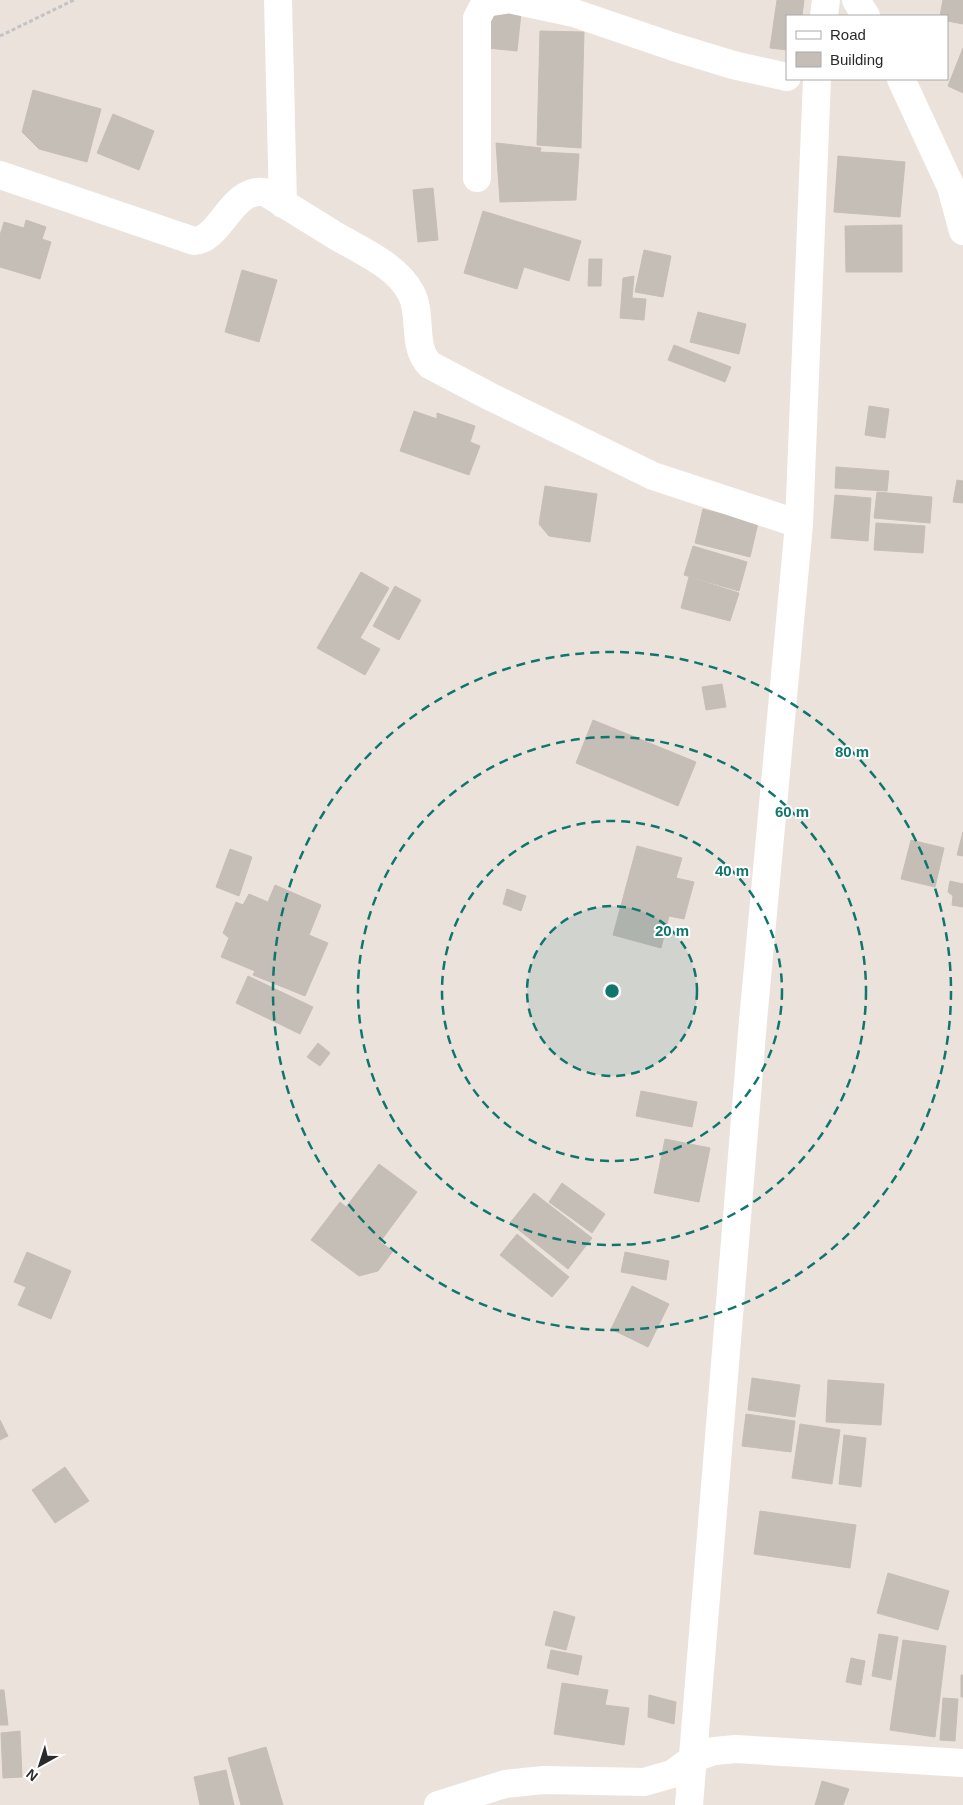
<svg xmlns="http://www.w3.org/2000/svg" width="963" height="1805" font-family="Helvetica,sans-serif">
<rect width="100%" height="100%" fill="#ece2dc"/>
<!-- building -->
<path fill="#c4beb7" stroke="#c7beb5" d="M 777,0 L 804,0 L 802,16 L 787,16 L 787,50 L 770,48 Z
M 943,0 L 963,0 L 963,24 L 947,21 L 947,16 L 940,16 Z
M 491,10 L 521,13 L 517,51 L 487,48 Z
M 540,31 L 584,32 L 581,148 L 537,145 Z
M 963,48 L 963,93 L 948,86 Z
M 33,90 L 101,109 L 87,162 L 39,149 L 22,132 Z
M 113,114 L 154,131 L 139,170 L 97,153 Z
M 496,143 L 541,148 L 540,152 L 579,154 L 576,200 L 500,202 Z
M 838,156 L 905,162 L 900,217 L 834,212 Z
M 433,188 L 438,240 L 418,242 L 413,190 Z
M 483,211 L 581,241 L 569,281 L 524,267 L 517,289 L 464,273 Z
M 26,220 L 46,227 L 42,239 L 51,242 L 40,279 L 0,267 L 0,235 L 4,222 L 24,228 Z
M 902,225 L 902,272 L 846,272 L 845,226 Z
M 644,250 L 671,256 L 663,297 L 635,292 Z
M 589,259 L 602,259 L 601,286 L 588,286 Z
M 242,270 L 277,280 L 259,342 L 225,332 Z
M 634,276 L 632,298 L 646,299 L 644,320 L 620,318 L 623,278 Z
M 698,312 L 746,324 L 739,354 L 690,342 Z
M 674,345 L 731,367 L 725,382 L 668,360 Z
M 869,406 L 889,409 L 885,438 L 865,435 Z
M 414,411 L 437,419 L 437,413 L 475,426 L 470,442 L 480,446 L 469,475 L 400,451 Z
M 836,467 L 889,471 L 887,491 L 835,488 Z
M 957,480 L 963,481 L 963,503 L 953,502 Z
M 545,486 L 597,494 L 590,542 L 549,536 L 539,524 Z
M 877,492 L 932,497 L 930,523 L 874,518 Z
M 835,495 L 871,498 L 868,541 L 831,538 Z
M 703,509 L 758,523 L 750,557 L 695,543 Z
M 876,523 L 925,526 L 923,553 L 874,550 Z
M 693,546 L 747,562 L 739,591 L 684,575 Z
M 361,572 L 389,588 L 360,638 L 380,649 L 365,675 L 317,648 Z
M 689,577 L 739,593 L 730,621 L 681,608 Z
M 395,586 L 421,600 L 399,640 L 373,626 Z
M 722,684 L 726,707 L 706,710 L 702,687 Z
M 593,720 L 696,762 L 678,806 L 576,763 Z
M 963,832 L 963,856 L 957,855 Z
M 911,840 L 944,848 L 935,887 L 901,879 Z
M 637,846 L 682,858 L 676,878 L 694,882 L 684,919 L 669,916 L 661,948 L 613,935 Z
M 230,849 L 252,857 L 239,896 L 216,887 Z
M 950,881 L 963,884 L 963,907 L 952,905 L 953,896 L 948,892 Z
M 275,885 L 321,905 L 309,935 L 328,943 L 305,996 L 253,975 L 255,971 L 221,957 L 229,938 L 223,933 L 236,902 L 243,905 L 249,894 L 268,902 Z
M 507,889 L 526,896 L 521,911 L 503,904 Z
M 248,976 L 313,1007 L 300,1034 L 236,1003 Z
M 318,1043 L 330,1053 L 320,1066 L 307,1057 Z
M 641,1091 L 697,1102 L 692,1127 L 636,1116 Z
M 665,1139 L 710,1148 L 699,1202 L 654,1193 Z
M 379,1164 L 417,1192 L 380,1242 L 393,1251 L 378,1271 L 359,1276 L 311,1240 L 340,1202 L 346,1207 Z
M 562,1183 L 605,1214 L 592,1233 L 549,1202 Z
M 534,1193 L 592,1238 L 568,1269 L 510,1223 Z
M 517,1234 L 569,1277 L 552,1297 L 500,1255 Z
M 27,1252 L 71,1271 L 51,1319 L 18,1305 L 26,1287 L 14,1282 Z
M 625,1252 L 669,1261 L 666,1280 L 621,1272 Z
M 632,1286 L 669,1304 L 648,1347 L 611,1329 Z
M 752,1378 L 800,1385 L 795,1417 L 748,1410 Z
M 828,1380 L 884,1384 L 881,1425 L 826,1422 Z
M 746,1414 L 795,1421 L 791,1452 L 742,1446 Z
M 0,1420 L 8,1436 L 0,1440 Z
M 800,1424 L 840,1430 L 832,1484 L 792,1478 Z
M 844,1435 L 866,1438 L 861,1487 L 839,1484 Z
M 65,1467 L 89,1501 L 55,1523 L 32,1490 Z
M 760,1511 L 856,1525 L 850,1568 L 754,1554 Z
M 888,1573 L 949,1591 L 938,1630 L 877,1613 Z
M 554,1611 L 575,1617 L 566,1650 L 545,1645 Z
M 879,1634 L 898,1637 L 891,1680 L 872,1676 Z
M 903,1640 L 946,1646 L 935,1737 L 890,1730 Z
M 551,1650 L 582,1656 L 578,1675 L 547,1668 Z
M 851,1658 L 865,1661 L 861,1685 L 846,1682 Z
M 961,1675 L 963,1675 L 963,1697 L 961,1697 Z
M 562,1683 L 608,1690 L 605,1705 L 629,1708 L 624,1745 L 554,1734 Z
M 0,1690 L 4,1690 L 8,1725 L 0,1725 Z
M 649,1695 L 676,1702 L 674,1724 L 648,1717 Z
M 943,1698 L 958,1699 L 955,1741 L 940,1740 Z
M 20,1731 L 22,1777 L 3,1778 L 1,1733 Z
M 266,1747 L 283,1805 L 241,1805 L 228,1758 Z
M 226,1770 L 234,1805 L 200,1805 L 194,1777 Z
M 822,1781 L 849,1789 L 843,1805 L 815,1805 Z"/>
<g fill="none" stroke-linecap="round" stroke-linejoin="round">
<!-- path -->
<path stroke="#c3c3c3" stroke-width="3" stroke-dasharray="4 2.5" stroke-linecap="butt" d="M 0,36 L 74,0"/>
<!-- minor -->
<path stroke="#fff" stroke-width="28" d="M 278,0 L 283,204
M 513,0 L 574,13 L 674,47 L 733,65 L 787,77
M 856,0 L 866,16
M 824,16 L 826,0
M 901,79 L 951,187 L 963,231
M 0,175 L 194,241 C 221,240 231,187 265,192 C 289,207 312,221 336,236 C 362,251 397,266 411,293 C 423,315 411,346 430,365 L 489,396 L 653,476 L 799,524
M 477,178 L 477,18 L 485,3 L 505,0
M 438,1805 L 505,1784 L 544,1780 L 644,1782 L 672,1774 L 694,1758 L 714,1751 L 736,1749 L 963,1763
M 689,1805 L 753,1021 L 799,524 L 817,79"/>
</g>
<!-- distance rings -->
<circle cx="612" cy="991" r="85" fill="#0f766e" fill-opacity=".12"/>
<g fill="none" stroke="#0f766e" stroke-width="2.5" stroke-dasharray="9 6">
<circle cx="612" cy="991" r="85"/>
<circle cx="612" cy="991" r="170"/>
<circle cx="612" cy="991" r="254"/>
<circle cx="612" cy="991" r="339"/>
</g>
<circle cx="612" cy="991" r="8" fill="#0f766e" stroke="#fff" stroke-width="2.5"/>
<g font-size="15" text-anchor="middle" font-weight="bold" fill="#0f766e" stroke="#fff" stroke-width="4" stroke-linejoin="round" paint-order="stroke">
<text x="852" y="757">80 m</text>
<text x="792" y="817">60 m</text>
<text x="732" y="876">40 m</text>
<text x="672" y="936">20 m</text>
</g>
<!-- legend -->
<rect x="786" y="15" width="162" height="65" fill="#ffffff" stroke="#aaaaaa"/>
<rect x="796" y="31" width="25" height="8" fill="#ffffff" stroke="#aaaaaa"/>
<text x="830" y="40" font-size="15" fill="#2a2a2a">Road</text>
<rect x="796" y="52" width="25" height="15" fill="#c4beb7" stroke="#aaaaaa"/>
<text x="830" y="65" font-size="15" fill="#2a2a2a">Building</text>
<!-- north arrow -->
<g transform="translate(40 1765) rotate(219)" stroke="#ffffff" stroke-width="4" paint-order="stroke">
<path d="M0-4L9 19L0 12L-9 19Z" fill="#2a2a2a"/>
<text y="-8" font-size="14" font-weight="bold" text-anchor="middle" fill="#2a2a2a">N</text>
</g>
</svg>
